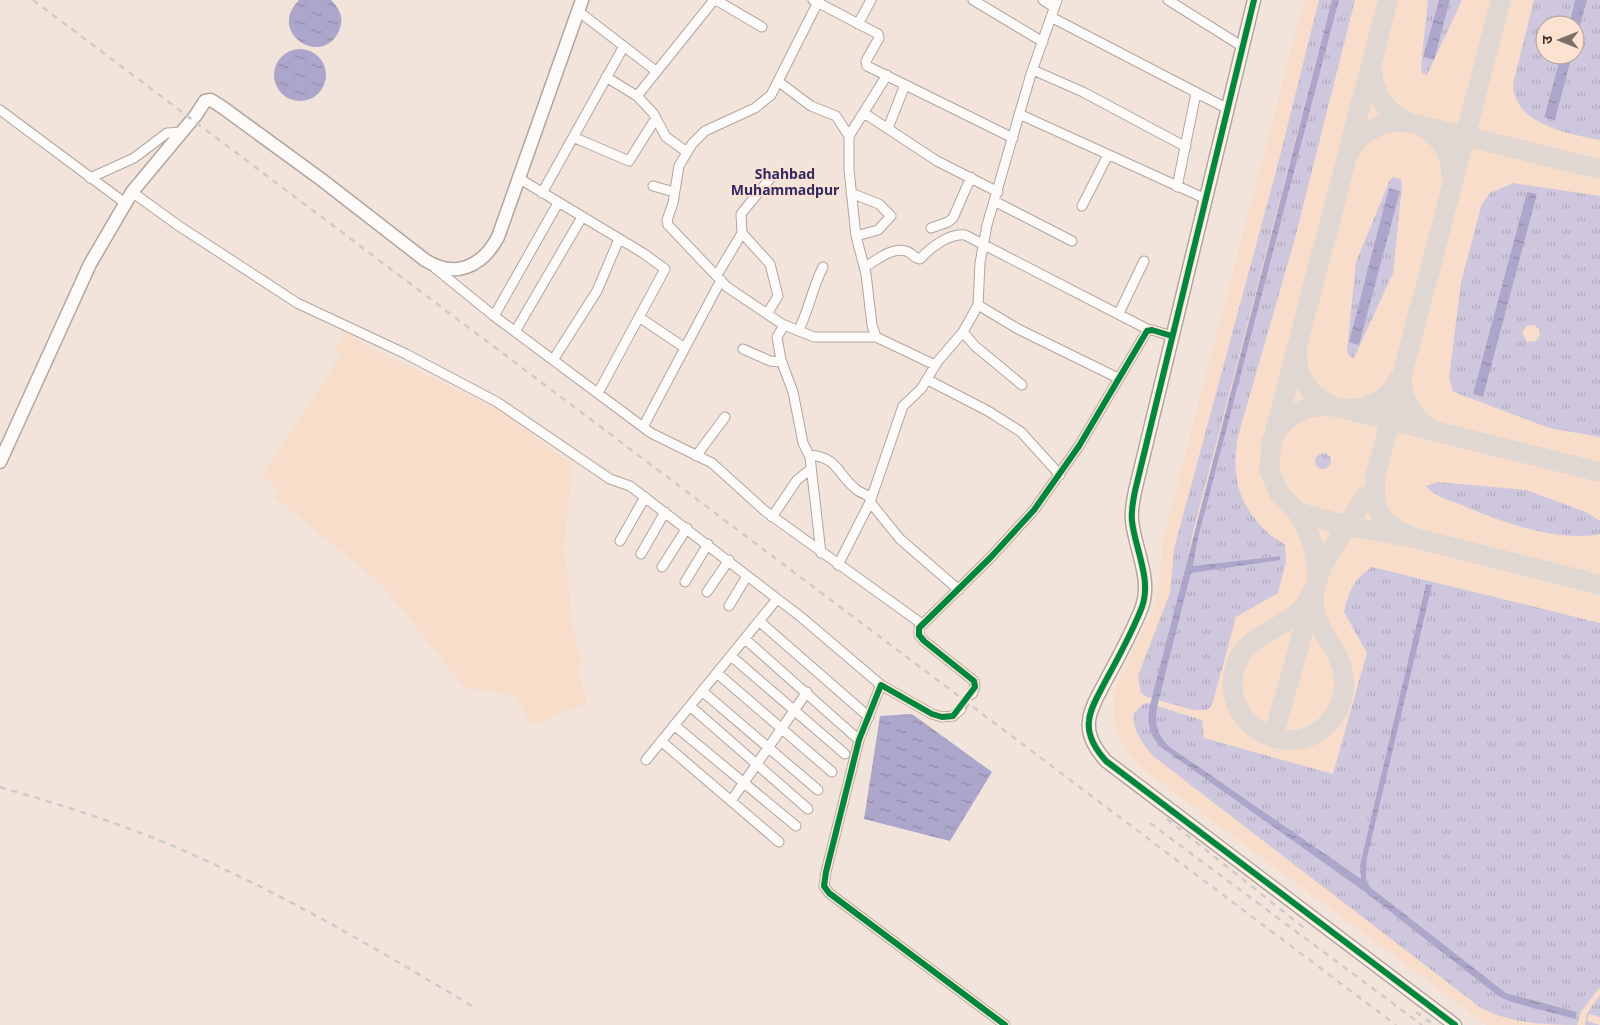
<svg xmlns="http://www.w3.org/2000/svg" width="1600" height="1025" font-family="'Noto Sans','Noto Sans Devanagari',sans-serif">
<defs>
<pattern id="grass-tufts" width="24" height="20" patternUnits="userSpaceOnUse" patternTransform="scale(1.25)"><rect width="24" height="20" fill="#cec7de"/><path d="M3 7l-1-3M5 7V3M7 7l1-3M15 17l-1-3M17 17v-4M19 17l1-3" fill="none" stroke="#b2abbe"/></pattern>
<pattern id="water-ripples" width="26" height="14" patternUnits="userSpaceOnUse" patternTransform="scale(1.25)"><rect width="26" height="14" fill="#ada6cb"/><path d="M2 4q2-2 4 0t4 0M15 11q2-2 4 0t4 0" fill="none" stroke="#8e88a5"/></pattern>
</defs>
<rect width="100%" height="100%" fill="#f2e4db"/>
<!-- built -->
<path fill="#f8ddca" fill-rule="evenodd" d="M 1304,0 L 1600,0 L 1600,1025 L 1487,1025 L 1144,770 L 1127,753 L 1116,729 L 1113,712 L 1115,688 L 1156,603 L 1164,535 ZM 1545,25 L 1575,25 L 1575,55 L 1545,55 Z
M 345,331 L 370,348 L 502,411 L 554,452 L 573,462 L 564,545 L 573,627 L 582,665 L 577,667 L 587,703 L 532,726 L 515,696 L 465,688 L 381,584 L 273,496 L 278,489 L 262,476 L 341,354 L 334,349 Z"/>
<!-- grass -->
<path fill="url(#grass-tufts)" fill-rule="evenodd" d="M 1319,0 L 1332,0 L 1192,536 L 1159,699 L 1191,573 L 1280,556 L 1193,567 L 1198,538 L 1339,0 L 1355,0 L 1294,242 L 1238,436 C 1231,477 1238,505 1269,534 C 1274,538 1280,540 1285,545 L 1286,562 L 1278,593 L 1236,617 L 1212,705 L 1207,710 L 1193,710 L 1147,697 L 1141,693 L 1138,676 L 1170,593 L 1174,549 L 1279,160 Z
M 1428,0 L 1439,0 L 1423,57 L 1434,59 L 1450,0 L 1462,0 L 1427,75 L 1422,73 L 1421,66 Z
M 1534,0 L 1575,0 L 1569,25 L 1545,25 L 1545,55 L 1561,55 L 1544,116 L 1555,120 L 1572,55 L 1575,55 L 1575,44 L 1587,0 L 1600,0 L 1600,140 C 1569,134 1513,124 1513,84 Z
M 1393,177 L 1401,179 L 1402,186 L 1393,273 L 1354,358 L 1349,356 L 1347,350 L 1356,262 L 1389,182 Z
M 1513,183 L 1600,196 L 1600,437 L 1549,428 L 1459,394 L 1453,391 L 1449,378 L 1461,283 L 1481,206 L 1490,193 ZM 1527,192 L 1537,194 L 1483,397 L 1473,394 ZM 1528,325 L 1534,325 L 1539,329 L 1540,335 L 1536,341 L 1527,342 L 1522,332 Z
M1315 461a8 8 0 1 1 16 0a8 8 0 1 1-16 0Z
M 1438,482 L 1526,490 L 1586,512 L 1600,521 L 1600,534 C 1557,543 1499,521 1459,504 C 1448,500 1434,496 1426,486 Z
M 1372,567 L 1600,623 L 1600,987 L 1581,1012 L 1577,1025 C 1544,1025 1510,1023 1481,1008 L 1153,756 C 1143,744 1131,729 1134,713 L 1143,704 L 1147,703 L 1202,720 L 1204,738 L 1333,774 L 1367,653 L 1344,612 C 1349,591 1354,579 1372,567 ZM 1426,584 L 1431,585 L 1367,858 L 1366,878 L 1370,887 L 1506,993 L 1577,1012 L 1576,1018 L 1511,1002 L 1498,996 L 1365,892 L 1156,742 L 1148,724 L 1157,707 C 1153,724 1157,735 1170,747 L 1361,880 L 1360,865 Z
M 1600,995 L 1600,1017 L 1589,1014 L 1587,1021 L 1600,1025 L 1585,1025 L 1587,1013 Z"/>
<!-- water -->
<path fill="url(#water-ripples)" d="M 299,0 L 331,0 C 339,8 344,17 340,28 C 326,70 265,34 299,0 Z
M 1332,0 L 1339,0 L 1198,538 L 1193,566 L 1280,556 L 1280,560 L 1191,573 L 1159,699 C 1154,719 1154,732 1170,747 L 1361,879 L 1360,865 L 1426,584 L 1432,585 L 1367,858 L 1366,878 L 1370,887 L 1506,993 L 1577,1012 L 1576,1019 L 1511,1002 L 1498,996 L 1365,892 L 1161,747 C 1149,735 1146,722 1150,705 Z
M 1439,0 L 1450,0 L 1434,60 L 1423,57 Z
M 1575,0 L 1587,0 L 1575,44 L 1575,25 L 1569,25 Z
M274 75a26 26 0 1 1 52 0a26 26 0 1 1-52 0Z
M 1561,55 L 1572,55 L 1555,120 L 1544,117 Z
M 1389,188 L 1400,191 L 1359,345 L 1349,342 Z
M 1527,192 L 1537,194 L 1483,397 L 1473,394 Z
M 912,714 L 992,772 L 950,841 L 864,819 L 880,716 Z"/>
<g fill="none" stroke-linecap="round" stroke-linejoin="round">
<!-- taxiway -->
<path stroke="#e0d7d2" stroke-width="20" d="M 1372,70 C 1374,97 1386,111 1410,123 L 1600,169
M 1423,128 C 1443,137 1451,157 1452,178
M 1350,151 C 1362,129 1386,119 1410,123
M 1297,354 C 1297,378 1310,396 1332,406 L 1600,472
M 1402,380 C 1402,401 1414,418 1432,430
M 1332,406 L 1310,407 L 1292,415 L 1279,428 L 1272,439 L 1269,470 L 1279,493 L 1297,512 L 1347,526 L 1415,538 L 1600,585
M 1350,409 C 1371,409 1389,398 1399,379
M 1275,431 L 1388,0
M 1297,512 C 1310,531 1317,553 1317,576
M 1415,538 C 1382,525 1373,514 1375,478 L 1501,0
M 1315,587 C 1314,596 1313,605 1315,614 C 1319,629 1331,642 1338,657 C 1350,682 1344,712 1322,729 C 1280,761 1219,718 1235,668 C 1245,634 1279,632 1301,610 C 1308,603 1311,595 1315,587 Z
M 1274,734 L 1322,565 L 1366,496"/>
<!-- street-tunnel -->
<path stroke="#cec0b7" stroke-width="9" stroke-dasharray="9 4.5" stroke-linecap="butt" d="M 961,709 L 972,694"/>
<defs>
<path id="street" d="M 716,0 L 762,27
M 813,0 L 878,34 L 879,38 L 866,61 L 867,66 L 1013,138
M 819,0 L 771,95 L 755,108 L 705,131 L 692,144 L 679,166 L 673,203 L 667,220 L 668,225 L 727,287 L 782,324 L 814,337 L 876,337 L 935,365
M 973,0 L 1043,42
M 1043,0 L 1054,7
M 1168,0 L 1243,47
M 578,11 L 656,71
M 1051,17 L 1228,109
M 858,24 L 871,0
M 1033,70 L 1083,92 L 1186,147
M 606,77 L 637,96 L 653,113 L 666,137 L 687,152
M 779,82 L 811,106 L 836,116 L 849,136 L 849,170 L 856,236 L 866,274 L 872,325 L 876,337
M 637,96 L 714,0
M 0,110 L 125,203
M 864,113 L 937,161 L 998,192
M 1019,114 L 1206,199
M 888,128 L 905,85
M 849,136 L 887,75
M 573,137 L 629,161 L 656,118
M 90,178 L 134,158 L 167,133 L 181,132
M 520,179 L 643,253 L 665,269 L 598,393
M 653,186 L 674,192
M 1177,187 L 1196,93
M 132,192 L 179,226 L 297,303 L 406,354 L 497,402 L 610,479 L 630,486 L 801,617 L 881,685
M 542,193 L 624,46
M 851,193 L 879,204 L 891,216 L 878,230 L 856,236
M 996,202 L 1072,241
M 1082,206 L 1108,155
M 931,228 L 948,222 L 953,218 L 971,177
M 742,233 L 770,264 L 778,296 L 767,314
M 865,267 C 877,260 891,247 906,251 C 912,253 914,258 920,259 C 930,248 949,233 965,235 L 1149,330
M 435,268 L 494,316 L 651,433 L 712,463 L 765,511 L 922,624
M 717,275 L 742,233 L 741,214 L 772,176
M 978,305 L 1018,329 L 1118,378
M 1119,313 L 1144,261
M 494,316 L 558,203
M 639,317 L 685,348
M 784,325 L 777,337 L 781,360 L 793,392 L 803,443 L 810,457 L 821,553
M 516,330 L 582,217
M 798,331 C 809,311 812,288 823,267
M 963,332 L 975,346 L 1022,385
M 743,349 L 770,361 L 782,362
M 553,360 L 597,291 L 619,239
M 928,380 L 988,411 L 1021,432 L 1060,475
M 643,427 L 721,280
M 809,455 C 839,457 837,475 857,490 C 861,493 867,495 871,497
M 696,456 L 725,417
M 870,502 L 900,539 L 959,590
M 772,517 L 797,480 L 811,469
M 620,541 L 645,497
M 641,554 L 665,512
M 838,565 L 870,502 L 903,406 L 921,389 L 938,361 L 963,332 L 978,305 L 980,263 L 987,225 L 1031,74 L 1057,0
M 662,567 L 687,528
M 685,582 L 708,544
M 707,592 L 729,560
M 729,606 L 747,576
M 760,622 L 869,717
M 745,639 L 859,740
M 731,656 L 845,754
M 717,673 L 832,772
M 702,691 L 818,790
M 972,694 L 975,687 L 974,681 L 924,641 L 919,635 L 919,628 L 991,557 L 1034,510 L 1079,446 L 1147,331 L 1152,330 L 1172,336
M 690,706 L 808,809
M 961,709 L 953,716 L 942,717 L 932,714 L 881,685 L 859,740 L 826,872 L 824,886 L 829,893 L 1005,1025
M 674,725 L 796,826
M 661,741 L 779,842
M 646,760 L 777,599
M 731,801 L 807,692"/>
<path id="secondary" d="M 1254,0 L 1135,491 C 1133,501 1131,512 1132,521 C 1135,549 1152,579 1142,607 C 1132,633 1118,658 1105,682 C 1099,694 1090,708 1089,721 C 1087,737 1096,750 1106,761 L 1455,1025
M 0,462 L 90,264 L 132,192 L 196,115 L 205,101 L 211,100 L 222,107 L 322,180 L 425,260 C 455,279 482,267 498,237 L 582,0"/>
</defs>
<!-- street casing -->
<use href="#street" stroke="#b1a59d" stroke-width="11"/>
<!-- secondary casing -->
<use href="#secondary" stroke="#b1a59d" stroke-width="15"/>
<!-- street -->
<use href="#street" stroke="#fdfbfa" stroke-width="9"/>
<!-- secondary -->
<use href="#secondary" stroke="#fdfbfa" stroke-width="12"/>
<!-- rail -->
<path stroke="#cecac8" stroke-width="2.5" stroke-dasharray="6 6" stroke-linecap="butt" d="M 33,0 L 1396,1025
M 0,787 C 68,807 136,828 200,858 C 296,901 387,955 477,1009
M 1167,819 L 1304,928
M 1150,823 L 1422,1025
M 1416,1012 L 1434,1025"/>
<defs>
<path id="cycleway" d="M 1254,0 L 1135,491 C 1133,501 1131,512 1132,521 C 1135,549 1152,579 1142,607 C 1132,633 1118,658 1105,682 C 1099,694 1090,708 1089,721 C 1087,737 1096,750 1106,761 L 1455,1025
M 1005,1025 L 829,893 L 824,886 L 826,872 L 859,740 L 881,685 L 932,714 L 942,717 L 953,716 L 975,687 L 974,681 L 924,641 L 919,635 L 919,628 L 991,557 L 1034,510 L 1079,446 L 1147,331 L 1152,330 L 1172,336"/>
</defs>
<!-- cycleway casing -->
<use href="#cycleway" stroke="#fce2d1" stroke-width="9"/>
<!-- cycleway -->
<use href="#cycleway" stroke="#00873e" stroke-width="6"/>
</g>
<g text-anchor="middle" stroke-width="4" stroke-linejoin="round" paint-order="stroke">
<!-- neighbourhood labels -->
<g font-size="14" font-weight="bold" fill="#322a65" stroke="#fce2d1">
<text x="785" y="179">Shahbad<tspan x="785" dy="16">Muhammadpur</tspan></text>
</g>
</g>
<!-- north arrow -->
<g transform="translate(1560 40) rotate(270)"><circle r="24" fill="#fce2d1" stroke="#af9b8d"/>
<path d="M0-4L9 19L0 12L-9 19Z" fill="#7c6f67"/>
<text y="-8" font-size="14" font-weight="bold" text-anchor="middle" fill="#3c3028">उ</text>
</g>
</svg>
